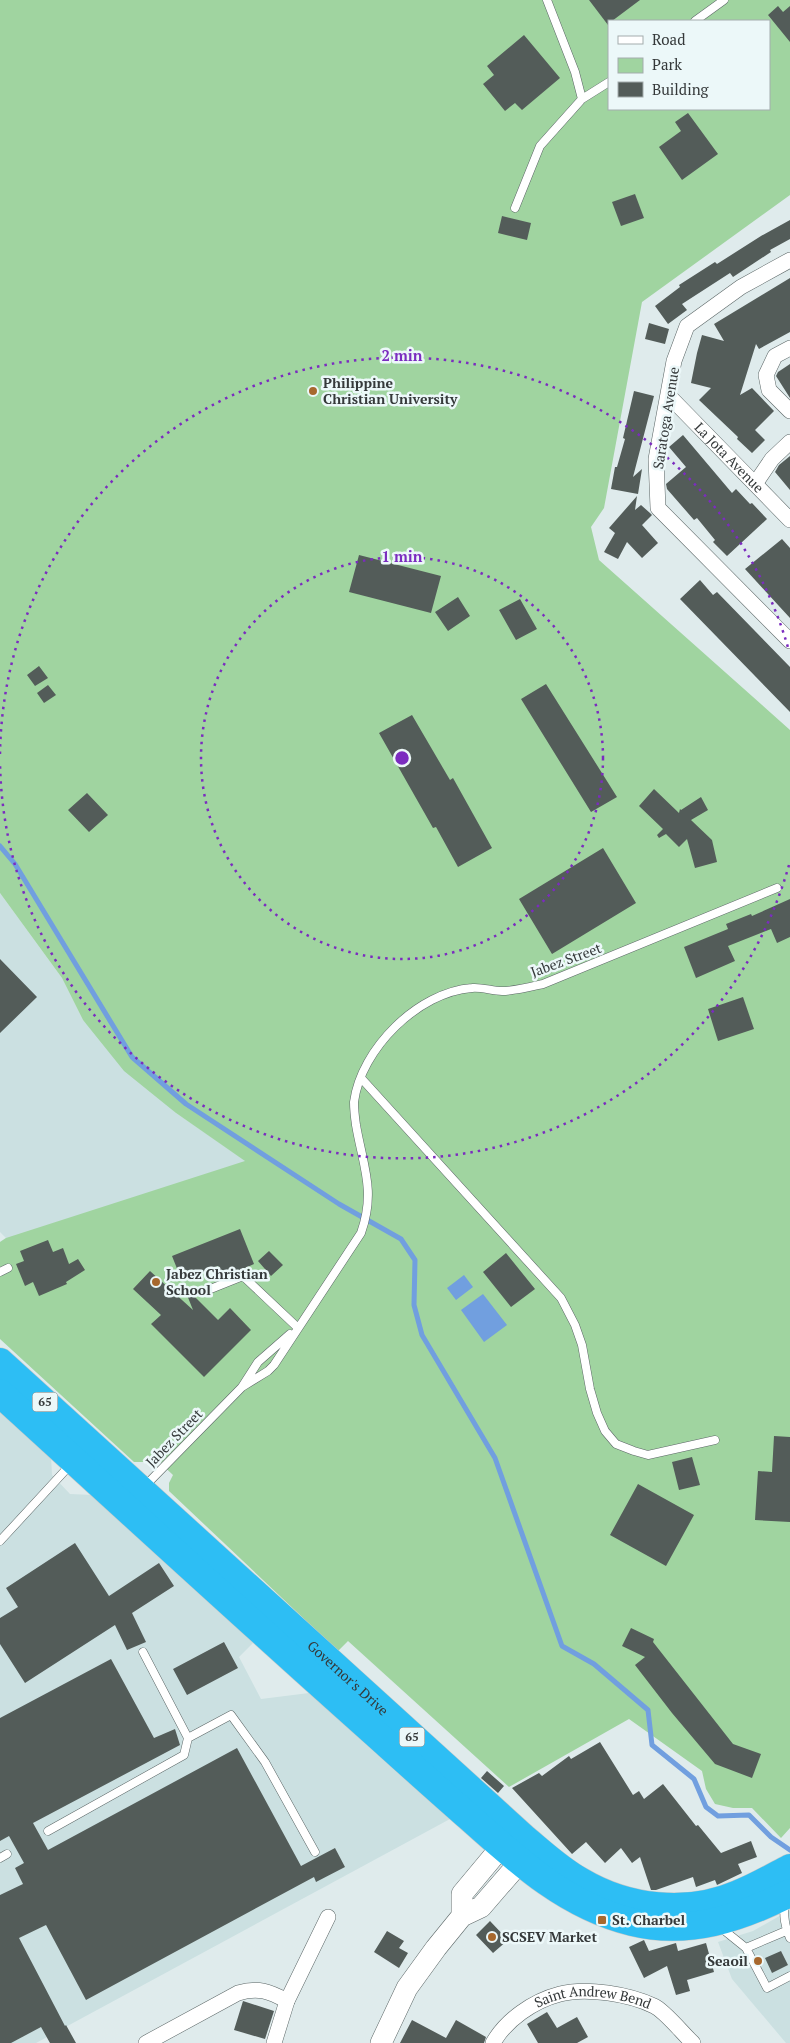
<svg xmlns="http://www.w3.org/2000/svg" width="790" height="2043" font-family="'PT Serif',serif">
<rect width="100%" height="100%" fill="#dfebec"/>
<!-- built -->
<path fill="#cbe0e1" d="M 0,893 L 62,978 L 83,1020 L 176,1113 L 246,1161 L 0,1339 L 0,1242 L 6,1238 L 0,1232 Z
M 0,1410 L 51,1456 L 52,1475 L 70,1494 L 93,1495 L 192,1583 L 253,1643 L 239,1657 L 261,1699 L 309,1693 L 450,1819 L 36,2043 L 0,2043 Z
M 790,1910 L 790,2043 L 786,2043 L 732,1979 L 718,1942 L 753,1931 Z"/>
<!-- green -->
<path fill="#a0d4a0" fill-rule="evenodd" d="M 0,0 L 790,0 L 790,195 L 642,302 L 604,508 L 591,527 L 599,560 L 790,730 L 790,1828 L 781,1838 L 752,1808 L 733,1808 L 715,1804 L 706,1789 L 702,1771 L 629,1719 L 509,1787 L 348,1641 L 338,1651 L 169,1491 L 169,1483 L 173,1475 L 155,1458 L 144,1462 L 134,1462 L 0,1339 L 0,1242 L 6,1238 L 245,1161 L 176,1113 L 124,1071 L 83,1020 L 62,978 L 0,893 ZM 609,21 L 769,21 L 769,109 L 609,109 Z"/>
<!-- water -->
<path fill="#719fdf" d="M 464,1275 L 473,1287 L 456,1300 L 447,1288 Z
M 483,1294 L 507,1325 L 484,1342 L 461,1310 Z"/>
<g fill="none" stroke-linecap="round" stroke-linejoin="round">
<!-- stream -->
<path stroke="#719fdf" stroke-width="5" d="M 0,846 L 15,864 L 132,1057 L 186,1104 L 339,1204 L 401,1239 L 415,1260 L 414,1305 L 422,1335 L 495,1458 L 562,1646 L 594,1664 L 648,1710 L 652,1745 L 694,1779 L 706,1807 L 718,1816 L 749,1815 L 771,1837 L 790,1850"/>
</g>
<!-- building -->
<path fill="#535c59" d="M 589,0 L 640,0 L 612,21 L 609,21 L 608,25 Z
M 778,6 L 783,12 L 790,6 L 790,42 L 768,15 Z
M 524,35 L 560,78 L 522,110 L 515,103 L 505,111 L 483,84 L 494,75 L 487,66 Z
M 688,113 L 718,154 L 682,180 L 659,147 L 681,131 L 675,122 Z
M 635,194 L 644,218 L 621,226 L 612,202 Z
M 502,216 L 531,223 L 527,240 L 498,233 Z
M 790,220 L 790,239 L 770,250 L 771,252 L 733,277 L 730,273 L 682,304 L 687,310 L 668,324 L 655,306 L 680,287 L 679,285 L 715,262 L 717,264 L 761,236 Z
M 790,278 L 790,332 L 759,349 L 756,344 L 740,395 L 752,388 L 774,411 L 755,430 L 765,440 L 752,453 L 737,439 L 738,437 L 699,400 L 711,388 L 691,383 L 697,353 L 702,335 L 724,341 L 714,324 Z
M 649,323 L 669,329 L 665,344 L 645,339 Z
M 790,364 L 790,398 L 776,376 L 778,372 Z
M 634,391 L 654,396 L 633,477 L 642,469 L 638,494 L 611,489 L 615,467 L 617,467 L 625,439 L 623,438 Z
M 683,435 L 732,493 L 736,489 L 750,504 L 752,503 L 767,519 L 727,556 L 713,542 L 715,540 L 697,518 L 694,520 L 667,489 L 666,484 L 686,467 L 669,447 Z
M 790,456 L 790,490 L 775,472 L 779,465 Z
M 637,496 L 635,510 L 641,505 L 650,513 L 652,515 L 642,525 L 658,543 L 642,558 L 627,542 L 618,559 L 604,552 L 615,533 L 609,528 Z
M 782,539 L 790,548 L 790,618 L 745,569 Z
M 359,555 L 441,576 L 431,613 L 349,592 Z
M 700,580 L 713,595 L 717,592 L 790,667 L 790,712 L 680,599 Z
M 458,597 L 470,616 L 448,631 L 435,612 Z
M 520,599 L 537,629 L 516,640 L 499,610 Z
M 39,666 L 48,678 L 35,686 L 27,675 Z
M 546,684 L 617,797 L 591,812 L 521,699 Z
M 48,685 L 56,695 L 44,703 L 37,693 Z
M 412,715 L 450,780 L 453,778 L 492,848 L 458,867 L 436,827 L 433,828 L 379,733 Z
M 654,789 L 679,813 L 680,809 L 681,810 L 701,797 L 708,810 L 691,820 L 712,840 L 717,862 L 695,868 L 687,839 L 679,847 L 666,834 L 659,838 L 657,835 L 663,829 L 639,806 Z
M 87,793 L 108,815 L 89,832 L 68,810 Z
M 603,848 L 636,903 L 552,954 L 519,899 Z
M 790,899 L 790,937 L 777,943 L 771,929 L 728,946 L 735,961 L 696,978 L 684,947 L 728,929 L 726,924 L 751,914 L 752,916 Z
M 0,959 L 37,997 L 0,1033 Z
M 743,997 L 754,1029 L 718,1041 L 708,1009 Z
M 240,1229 L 254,1264 L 223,1278 L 218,1266 L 182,1281 L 172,1256 Z
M 48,1240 L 53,1252 L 63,1248 L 69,1264 L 78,1259 L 85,1270 L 66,1282 L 67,1284 L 39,1296 L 33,1282 L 25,1286 L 16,1264 L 24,1261 L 20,1251 Z
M 269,1251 L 283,1265 L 271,1276 L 258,1261 Z
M 506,1253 L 535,1289 L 511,1307 L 483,1272 Z
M 150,1271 L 193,1310 L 183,1285 L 218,1320 L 230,1308 L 251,1330 L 204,1377 L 151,1324 L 161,1315 L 133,1289 Z
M 774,1436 L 790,1437 L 790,1522 L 755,1520 L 758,1471 L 772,1472 Z
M 692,1457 L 700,1485 L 679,1490 L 672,1462 Z
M 638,1484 L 694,1515 L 666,1566 L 610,1535 Z
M 75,1543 L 109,1596 L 159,1563 L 174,1586 L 132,1613 L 146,1642 L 127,1650 L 115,1625 L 25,1683 L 0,1644 L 0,1618 L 18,1607 L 6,1588 Z
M 631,1628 L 654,1639 L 653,1642 L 733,1744 L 761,1754 L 752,1778 L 715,1764 L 672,1713 L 635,1665 L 645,1657 L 622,1646 Z
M 224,1642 L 238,1668 L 187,1695 L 173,1669 Z
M 111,1659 L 154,1738 L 175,1729 L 180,1745 L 33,1823 L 48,1850 L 237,1748 L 301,1866 L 335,1848 L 345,1867 L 316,1882 L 314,1877 L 86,2000 L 46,1925 L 19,1938 L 65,2026 L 66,2025 L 76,2043 L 50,2043 L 41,2027 L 11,2043 L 0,2043 L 0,1895 L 23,1884 L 15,1868 L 24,1863 L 9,1836 L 0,1841 L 0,1718 Z
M 600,1742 L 633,1795 L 639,1791 L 644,1799 L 663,1784 L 696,1826 L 698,1825 L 721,1853 L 751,1841 L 757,1857 L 738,1864 L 742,1873 L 717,1885 L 715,1880 L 696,1887 L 693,1877 L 656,1890 L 651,1890 L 640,1857 L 632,1863 L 621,1848 L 605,1863 L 586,1842 L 572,1854 L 512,1788 L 539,1773 L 542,1776 L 569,1756 L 571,1759 Z
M 487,1771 L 504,1786 L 498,1793 L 481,1778 Z
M 490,1921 L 508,1940 L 493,1953 L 476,1935 Z
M 387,1931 L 404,1941 L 399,1948 L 408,1953 L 399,1968 L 374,1952 Z
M 644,1940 L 649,1951 L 676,1943 L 678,1951 L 706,1943 L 714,1972 L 687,1980 L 690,1991 L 676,1995 L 667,1966 L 644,1978 L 629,1947 Z
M 781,1951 L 788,1965 L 772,1973 L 765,1958 Z
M 243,2001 L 274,2011 L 265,2039 L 234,2030 Z
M 547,2012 L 557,2028 L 577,2017 L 588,2037 L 577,2043 L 538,2043 L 527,2024 Z
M 412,2020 L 446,2038 L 456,2020 L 486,2037 L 484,2043 L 400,2043 Z"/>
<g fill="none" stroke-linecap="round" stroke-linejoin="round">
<defs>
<path id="lane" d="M 547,0 L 575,72 L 582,99
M 695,21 L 724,0
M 515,208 L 540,146 L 582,99 L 609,82
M 361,1078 L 561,1298 L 575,1325 L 582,1345 L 590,1389 L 597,1413 L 605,1431 L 616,1444 L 634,1451 L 648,1455 L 715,1440
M 0,1272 L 8,1268
M 208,1290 L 243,1276 L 297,1327
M 242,1387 L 268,1371 L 274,1365 L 361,1233 C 376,1191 363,1166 356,1125 C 355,1118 354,1109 354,1102 C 361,1049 418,992 472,988 C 482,987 492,991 502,991 C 515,991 530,987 543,984 L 777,888
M 143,1488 L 242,1387 L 258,1362 L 290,1334
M 0,1541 L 72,1463
M 143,1652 L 188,1738
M 48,1831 L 184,1755 L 188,1738 L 231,1715 L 265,1762 L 315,1852
M 0,1858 L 7,1854
M 785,1903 C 783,1914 785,1928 790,1938
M 720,1927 L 746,1948 L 767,1988 L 790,1976
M 746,1948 L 786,1931"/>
<g id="street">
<path d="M 790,260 L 741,287 L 687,326 L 674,361 L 656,459 L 658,508 L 790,641"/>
<path d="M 790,348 L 775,356 L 766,375 L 769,390 L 790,411"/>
<path id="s1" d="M 669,396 L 790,520"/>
<path d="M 755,484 L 772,459 L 790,442"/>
<path d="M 146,2043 L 238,1993 C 258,1987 269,1991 287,2001"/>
<path d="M 274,2043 L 287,2001 L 328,1917"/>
<path id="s2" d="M 493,2043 C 506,2020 533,2001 560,1994 C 586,1987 629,1994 654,2006 C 665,2011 683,2034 693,2043"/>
</g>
<path id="secondary" d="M 381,2043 L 407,1988 L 436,1948 L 462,1916 L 481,1907 L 520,1862 L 525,1839 L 502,1846 L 462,1894 L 462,1916"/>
<g id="highway">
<path id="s3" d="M 0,1362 L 525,1839 C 543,1854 560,1870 580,1881 C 627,1909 687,1916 738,1894 C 756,1887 773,1877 790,1868"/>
<path d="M 0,1393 C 125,1507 250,1622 377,1735 C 408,1763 439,1791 470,1818 C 519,1862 567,1906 632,1922 C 689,1936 740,1918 790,1893"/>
</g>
</defs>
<!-- lane casing -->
<use href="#lane" stroke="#5b6666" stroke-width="9"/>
<!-- street casing -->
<use href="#street" stroke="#5b6666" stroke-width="16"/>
<!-- secondary casing -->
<use href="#secondary" stroke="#5b6666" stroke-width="22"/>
<!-- highway casing -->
<use href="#highway" stroke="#c6c8c8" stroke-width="29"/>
<!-- lane -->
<use href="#lane" stroke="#fff" stroke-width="8"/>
<!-- street -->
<use href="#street" stroke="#fff" stroke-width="15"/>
<!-- secondary -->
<use href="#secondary" stroke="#fff" stroke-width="21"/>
<!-- highway -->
<use href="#highway" stroke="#2dbef4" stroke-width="28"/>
</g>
<!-- distance rings -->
<g fill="none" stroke="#7b2cbf" stroke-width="2.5" stroke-dasharray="2.5 5">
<circle cx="402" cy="758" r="201"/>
<path d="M789 865A402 402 0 0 1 0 762M0 754A402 402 0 0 1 789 651"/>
</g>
<!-- markers -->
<g fill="#a7682e" stroke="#ecf8f9" stroke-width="2">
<circle cx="313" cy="391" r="5"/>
<circle cx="156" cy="1282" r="5"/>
<rect x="597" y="1915" width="10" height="10" rx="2.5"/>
<circle cx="492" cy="1937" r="5"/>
<circle cx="758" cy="1961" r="5"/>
</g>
<g text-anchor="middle" stroke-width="5" stroke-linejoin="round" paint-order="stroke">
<!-- shield labels -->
<g fill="#ecf8f9" stroke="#6c7273" stroke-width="1">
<rect x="32.5" y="1392.5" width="25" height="19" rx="4"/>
<rect x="399.5" y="1727.5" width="25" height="19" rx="4"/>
</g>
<g font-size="12" font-weight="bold" fill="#35393a">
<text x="45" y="1406">65</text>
<text x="412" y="1741">65</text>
</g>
<!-- poi labels -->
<g font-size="14" font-weight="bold" fill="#35393a" stroke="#ecf8f9" text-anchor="start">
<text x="323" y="388">Philippine<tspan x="323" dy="16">Christian University</tspan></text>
<text x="166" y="1279">Jabez Christian<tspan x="166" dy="16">School</tspan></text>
<text x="612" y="1925">St. Charbel</text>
<text x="502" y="1942">SCSEV Market</text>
<text x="748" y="1966" text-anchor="end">Seaoil</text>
</g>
<!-- street labels -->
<g font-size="14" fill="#35393a" stroke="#ecf8f9">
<text transform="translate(666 418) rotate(-81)" y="5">Saratoga Avenue</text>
<text dy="5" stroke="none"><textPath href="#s1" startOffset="86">La Jota Avenue</textPath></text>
<text transform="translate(566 960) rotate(-20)" y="5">Jabez Street</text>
<text transform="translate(174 1438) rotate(-46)" y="5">Jabez Street</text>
<text dy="5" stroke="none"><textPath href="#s3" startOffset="470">Governor's Drive</textPath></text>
<text dy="5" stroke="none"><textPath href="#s2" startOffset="118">Saint Andrew Bend</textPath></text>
</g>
</g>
<circle cx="402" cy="758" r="8" fill="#7b2cbf" stroke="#ecf8f9" stroke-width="2.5"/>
<g font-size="15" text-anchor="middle" font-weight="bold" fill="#7b2cbf" stroke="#ecf8f9" stroke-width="5" stroke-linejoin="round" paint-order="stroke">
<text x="402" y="361">2 min</text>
<text x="402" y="562">1 min</text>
</g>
<!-- legend -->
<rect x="608" y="20" width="162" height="90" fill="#ecf8f9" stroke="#a3acad"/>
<rect x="618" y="36" width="25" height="8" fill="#ffffff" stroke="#a3acad"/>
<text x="652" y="45" font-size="15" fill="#35393a">Road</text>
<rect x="618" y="58" width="25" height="15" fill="#a0d4a0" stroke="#a3acad"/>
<text x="652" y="70" font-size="15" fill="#35393a">Park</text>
<rect x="618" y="82" width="25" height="15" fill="#535c59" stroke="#a3acad"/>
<text x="652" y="95" font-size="15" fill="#35393a">Building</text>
</svg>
